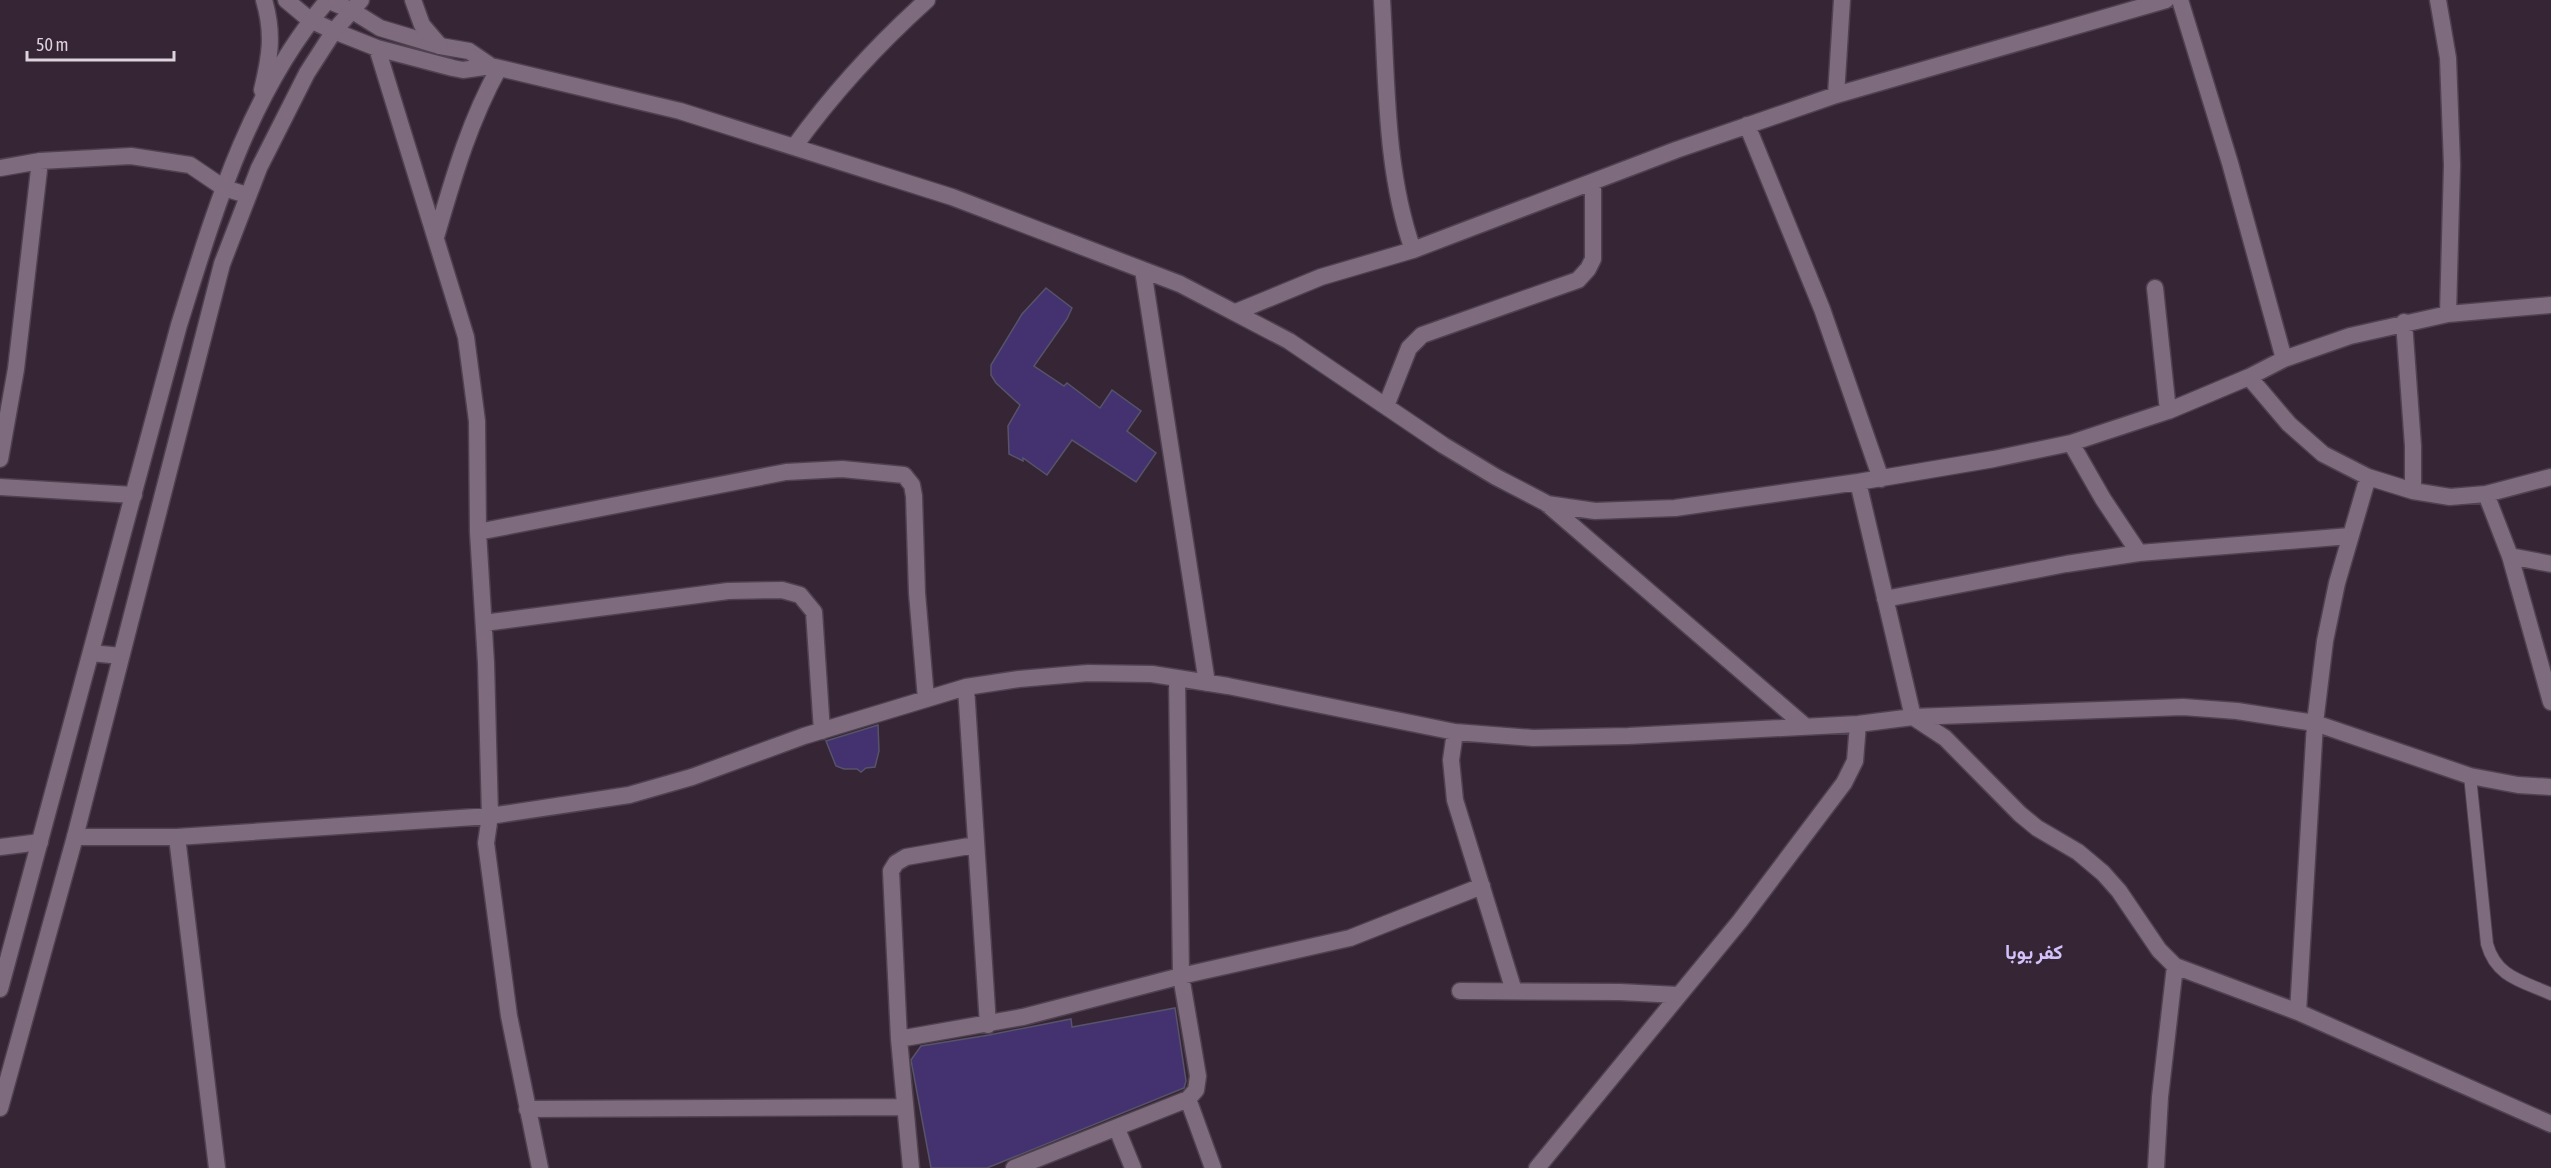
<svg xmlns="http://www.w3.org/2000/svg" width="2551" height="1168" font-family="'Asap Condensed',Vazirmatn,sans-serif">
<rect width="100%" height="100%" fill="#352535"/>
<!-- building -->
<path fill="#43326f" stroke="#575369" stroke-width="1.5" d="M 1046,288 L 1072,308 L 1067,319 L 1034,366 L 1064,386 L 1067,383 L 1100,408 L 1112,390 L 1141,411 L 1127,431 L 1156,453 L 1136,482 L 1072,440 L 1047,475 L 1023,458 L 1023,461 L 1009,454 L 1008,426 L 1020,405 L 996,383 L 991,375 L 991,365 L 1022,314 Z
M 878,725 L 879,751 L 875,767 L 866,768 L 861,772 L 857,769 L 844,769 L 836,766 L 826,741 Z
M 1175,1008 L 1186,1081 L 1184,1088 L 987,1168 L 931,1168 L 911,1060 L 921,1046 L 989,1035 L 1071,1019 L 1072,1027 Z"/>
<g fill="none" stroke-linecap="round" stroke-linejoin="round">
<defs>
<path id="service" d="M 2470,776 L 2487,944 C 2496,977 2522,981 2551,994"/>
<path id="minor" d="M 1382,0 C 1387,83 1385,171 1413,250
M 2180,0 L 2230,163 L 2284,359
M 2438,0 L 2448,58 L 2452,165 L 2448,314
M 351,10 L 380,28 L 440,46 L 469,51 L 491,66 L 680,111 L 952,197 L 1180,284 L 1289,341 L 1443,445 L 1496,477 L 1546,503 L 1805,726
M 334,31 L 377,48 L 453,68 L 463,70 L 491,66
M 377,48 L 466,337 L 477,421 L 478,532 L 486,663 L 490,816 L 486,843 L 509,1016 L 540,1168
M 1836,95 L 1842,0
M 1747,125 L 1822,309 L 1881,479
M 794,147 C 833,93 877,45 927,0
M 0,168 L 40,161 L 131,156 L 190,165 L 224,188 L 247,195
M 436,237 C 453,179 469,122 499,68
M 1143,270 L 1207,683
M 2155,288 L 2168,411
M 1236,312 L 1321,277 L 1413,250 L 1676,150 L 1836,95 L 2166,0
M 2404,322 L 2413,446 L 2413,491
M 2249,377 L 2289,424 L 2323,454 L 2368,477 L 2413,491 L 2450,497 L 2486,494 L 2551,477
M 1386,406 L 1409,348 L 1422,335 L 1578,280 L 1588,269 L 1593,259 L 1593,182
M 2071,443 L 2103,499 L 2139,553
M 0,459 L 16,369 L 40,161
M 1858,482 L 1913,717 L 1945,738 L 2020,814 L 2037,828 L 2078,852 L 2103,873 L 2119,891 L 2159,950 L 2175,966 L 2298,1012 L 2551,1124
M 0,487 L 134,495
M 2486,494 L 2510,556 L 2551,702
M 1547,504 L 1595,511 L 1675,508 L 1858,482 L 1994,459 L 2071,443 L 2168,411 L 2249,377 L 2284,359 L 2350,336 L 2448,314 L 2551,305
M 478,532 L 786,472 L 842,469 L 904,475 L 912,485 L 914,496 L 917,593 L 926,699
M 2510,556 L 2551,564
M 1885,599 L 2066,564 L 2139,553 L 2350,536
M 484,623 L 728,591 L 782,590 L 800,595 L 814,612 L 822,731
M 966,687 L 988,1025
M 1455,732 L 1451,760 L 1455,800 L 1514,991
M 75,837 L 177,837 L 490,816 L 629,795 L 692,777 L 804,736 L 966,687 L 1019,679 L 1088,673 L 1152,674 L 1228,686 L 1455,732 L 1533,738 L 1628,736 L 1858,724 L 1913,717 L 2183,707 L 2237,711 L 2315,723 L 2470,776 L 2518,785 L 2551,787
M 177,837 L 217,1168
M 0,847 L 40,842
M 1460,991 L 1620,992 L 1678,995
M 2298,1012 L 2315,723 L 2325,641 L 2337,583 L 2368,477
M 899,1039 L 1023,1017 L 1181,976 L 1350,938 L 1482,886
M 1188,1099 L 1213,1168
M 527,1109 L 904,1107
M 1117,1129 L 1133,1168
M 911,1168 L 899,1039 L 891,871 L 896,863 L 906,857 L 975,845
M 1014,1168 L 1178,1103 L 1188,1099 L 1196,1090 L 1198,1076 L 1181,976 L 1177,679
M 1537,1168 L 1740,921 L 1844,783 L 1855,761 L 1858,724
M 2156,1168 L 2160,1097 L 2175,966"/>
<path id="tertiary" d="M 286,0 L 310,20 L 334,31
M 327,0 L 351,10"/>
<path id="secondary" d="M 413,0 L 422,25 L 440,46
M 262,90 C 270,57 274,34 264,0
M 91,653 L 121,656
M 0,989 L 179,325 C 214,213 249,91 328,0
M 0,1108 L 75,837 L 222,264 L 259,168 L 307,73 L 334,31 L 361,0"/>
</defs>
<!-- service casing -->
<use href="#service" stroke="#4f414f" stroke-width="14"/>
<!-- minor casing -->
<use href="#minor" stroke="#4f414f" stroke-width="19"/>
<!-- tertiary casing -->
<use href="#tertiary" stroke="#4f414f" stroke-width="19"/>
<!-- secondary casing -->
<use href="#secondary" stroke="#4f414f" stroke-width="19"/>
<!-- service -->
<use href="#service" stroke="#7e6b7e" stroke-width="12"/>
<!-- minor -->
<use href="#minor" stroke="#7e6b7e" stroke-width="16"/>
<!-- tertiary -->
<use href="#tertiary" stroke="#7e6b7e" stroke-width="16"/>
<!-- secondary -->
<use href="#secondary" stroke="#7e6b7e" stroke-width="16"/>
</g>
<g text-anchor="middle" stroke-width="5" stroke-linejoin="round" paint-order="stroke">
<!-- quarter labels -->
<g font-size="20" font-weight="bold" fill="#d2c1fa" stroke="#352535">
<text x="2034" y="959">كفر يوبا</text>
</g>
</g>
<!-- scale -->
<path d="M27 51v9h147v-9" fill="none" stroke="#ded3dd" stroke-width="3"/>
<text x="36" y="51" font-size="18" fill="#ded3dd" stroke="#352535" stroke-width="4.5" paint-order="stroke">50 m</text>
</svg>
